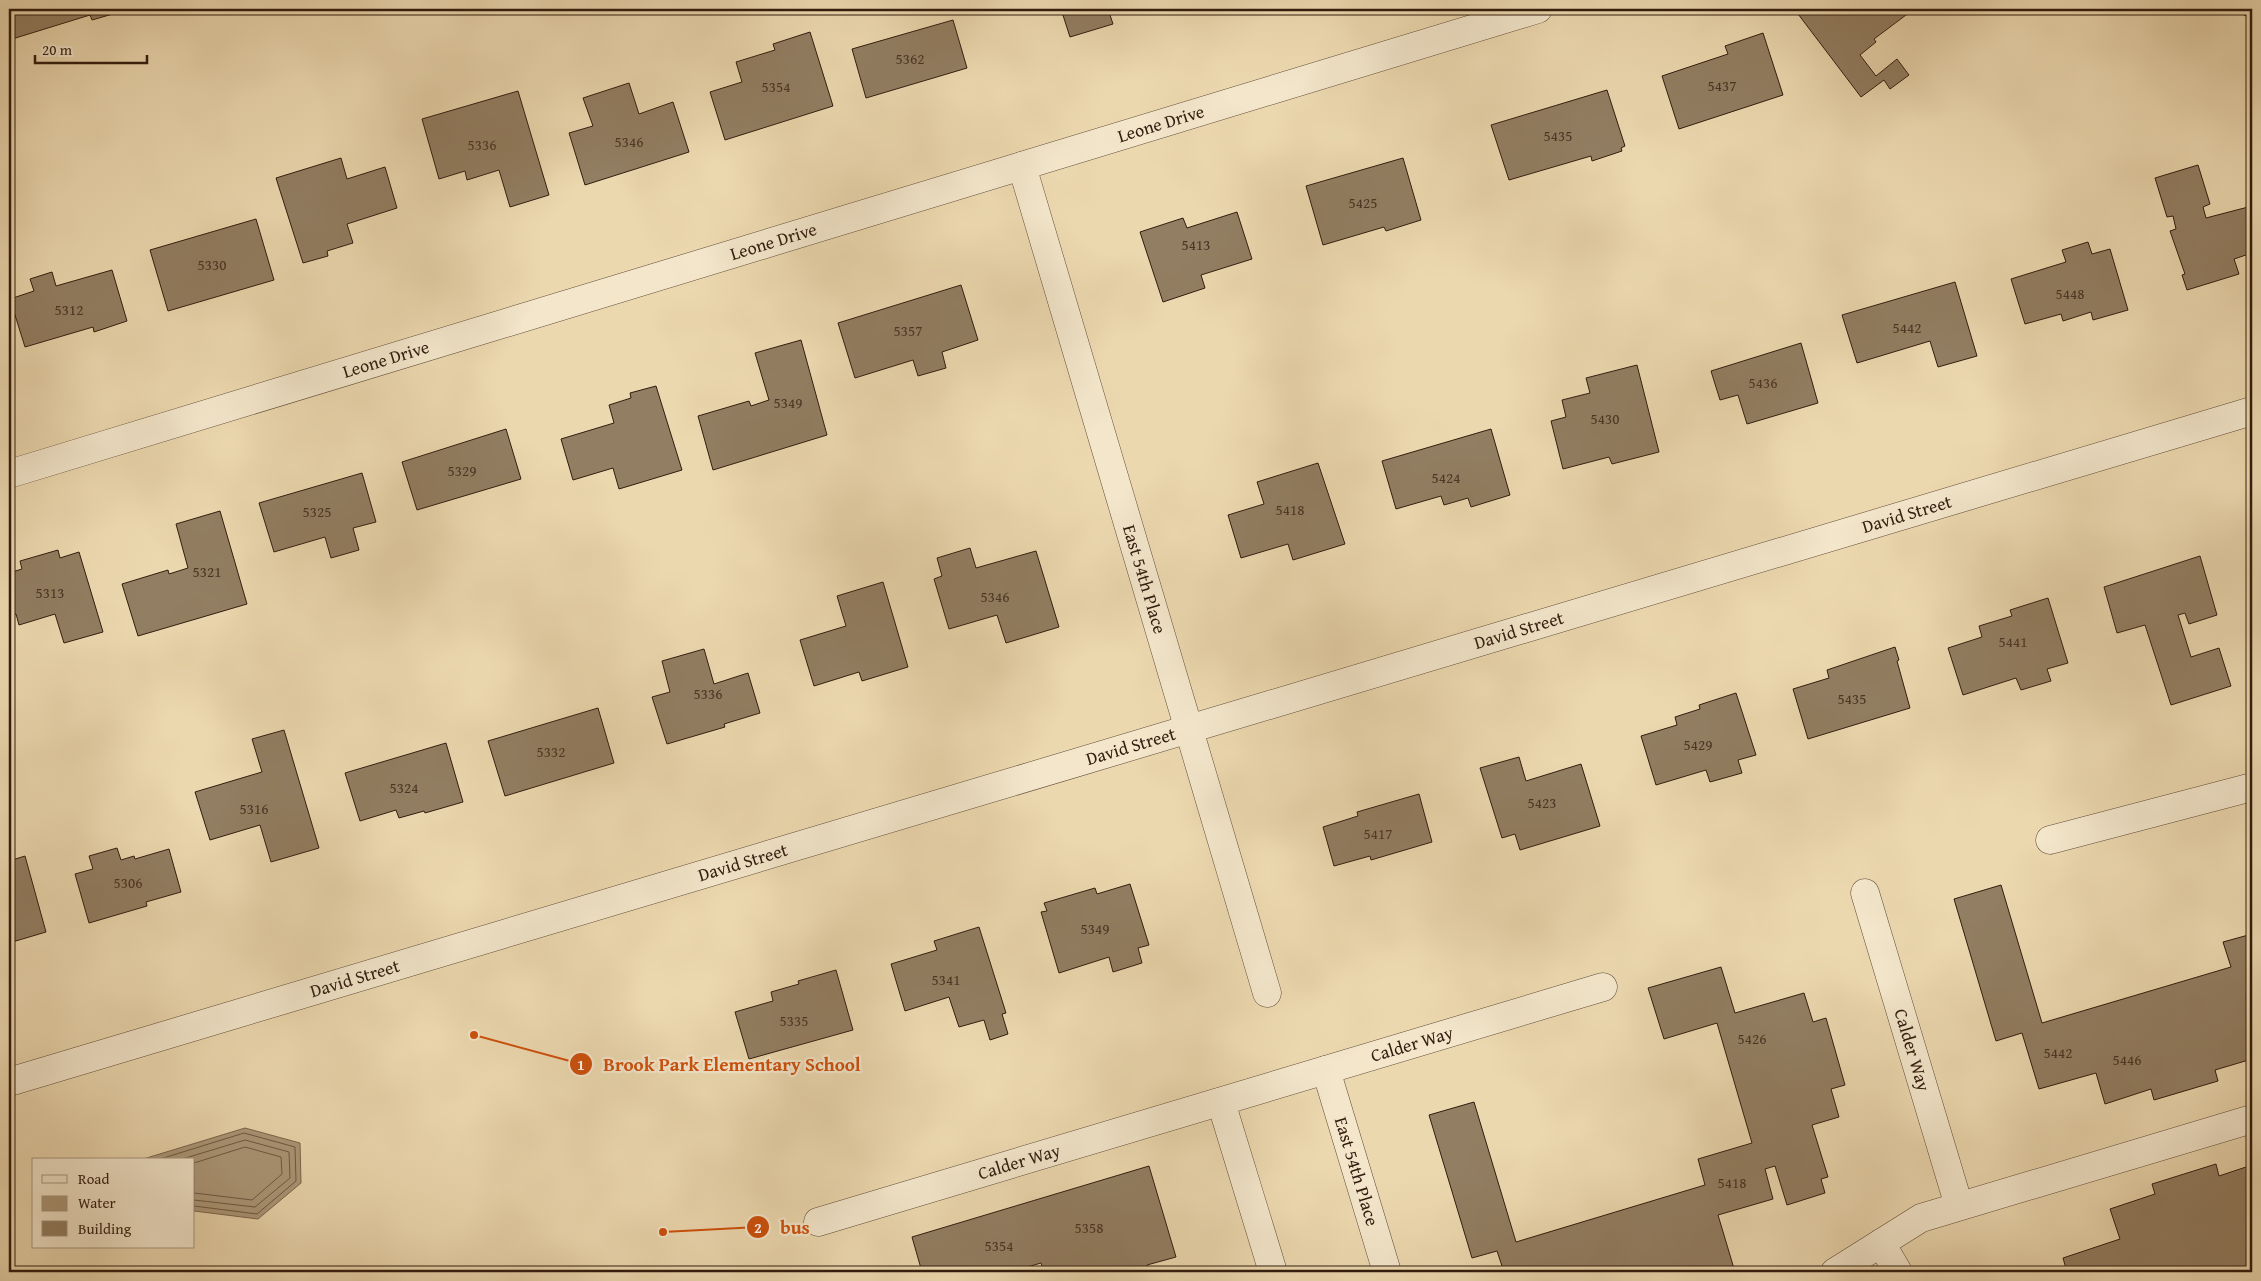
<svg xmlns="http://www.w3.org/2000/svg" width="2261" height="1281" font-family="'Gentium Book Plus',serif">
<rect width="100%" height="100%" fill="#ecd8af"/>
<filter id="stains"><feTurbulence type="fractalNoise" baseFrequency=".004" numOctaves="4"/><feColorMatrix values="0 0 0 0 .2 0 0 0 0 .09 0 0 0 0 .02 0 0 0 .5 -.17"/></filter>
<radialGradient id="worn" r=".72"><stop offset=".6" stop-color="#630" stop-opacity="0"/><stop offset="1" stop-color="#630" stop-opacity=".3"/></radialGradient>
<!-- water -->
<path fill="#ac9879" stroke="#7b664f" d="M 245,1128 L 300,1143 L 301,1183 L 258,1219 L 194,1211 L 194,1160 L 140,1160 Z"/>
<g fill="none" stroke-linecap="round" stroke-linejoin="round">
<!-- shore -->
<path stroke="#6e5a44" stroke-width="1" d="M 157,1160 L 244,1133 L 295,1147 L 296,1181 L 257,1214 L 194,1206
M 179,1160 L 245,1140 L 289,1152 L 290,1178 L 255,1207 L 194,1200
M 194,1163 L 245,1147 L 281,1157 L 282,1174 L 252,1200 L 194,1193"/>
</g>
<!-- building -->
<path fill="#927e62" stroke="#311c0f" d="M 9,9 L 122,9 L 123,11 L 92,20 L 90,15 L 9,40 Z
M 1061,9 L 1108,9 L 1113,24 L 1070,37 Z
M 1796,9 L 1914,9 L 1874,39 L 1876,42 L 1860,55 L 1876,76 L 1897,59 L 1909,75 L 1890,89 L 1884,80 L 1861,97 L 1795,10 Z
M 2243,9 L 2252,9 L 2252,13 L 2245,16 Z
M 953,20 L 967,68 L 866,98 L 852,49 Z
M 810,32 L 833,106 L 725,140 L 710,92 L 742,82 L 736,62 L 775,50 L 773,44 Z
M 1763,33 L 1783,95 L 1679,129 L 1662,76 L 1728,54 L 1725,46 Z
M 629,83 L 639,114 L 673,102 L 689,152 L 585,185 L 569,133 L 593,126 L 583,98 Z
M 1607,90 L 1625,146 L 1621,148 L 1622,151 L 1592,161 L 1591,156 L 1509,180 L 1491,125 Z
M 518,91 L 549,195 L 510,207 L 499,170 L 467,180 L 465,171 L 439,179 L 422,119 Z
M 341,158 L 347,179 L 385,167 L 397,208 L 347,224 L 353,243 L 327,251 L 328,256 L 303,263 L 276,178 Z
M 1403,158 L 1421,220 L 1386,231 L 1384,227 L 1323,245 L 1306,186 Z
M 2198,165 L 2210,204 L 2203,207 L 2206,218 L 2252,206 L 2252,253 L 2234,259 L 2239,274 L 2187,290 L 2182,275 L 2185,274 L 2170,231 L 2176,229 L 2173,216 L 2167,217 L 2155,178 Z
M 1237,212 L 1252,259 L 1201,275 L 1205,288 L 1163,302 L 1140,232 L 1183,218 L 1187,228 Z
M 256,219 L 274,280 L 168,311 L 150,250 Z
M 2088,242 L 2092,254 L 2110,249 L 2128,310 L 2093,320 L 2091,312 L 2063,321 L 2061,314 L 2025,324 L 2011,279 L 2066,262 L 2062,250 Z
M 112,270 L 127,321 L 94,332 L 93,327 L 25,347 L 10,299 L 34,291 L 30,279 L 52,272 L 56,286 Z
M 1955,282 L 1977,356 L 1938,367 L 1930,341 L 1857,363 L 1842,315 Z
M 961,285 L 978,340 L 942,352 L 946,368 L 918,376 L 913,360 L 855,378 L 838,323 Z
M 801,340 L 827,435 L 713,470 L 698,416 L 749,401 L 751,406 L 769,400 L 755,353 Z
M 1801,343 L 1818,403 L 1747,424 L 1738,395 L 1720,400 L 1711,371 Z
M 1637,365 L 1659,452 L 1612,464 L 1609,457 L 1563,469 L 1551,421 L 1566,417 L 1562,400 L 1590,393 L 1586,378 Z
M 656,386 L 682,470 L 619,489 L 613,468 L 573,480 L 561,439 L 614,423 L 609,405 L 631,398 L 630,393 Z
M 506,429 L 521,479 L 417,510 L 402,462 Z
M 1491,429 L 1510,495 L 1471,507 L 1468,498 L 1444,505 L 1441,496 L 1396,509 L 1382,461 Z
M 1318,463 L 1345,544 L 1293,560 L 1288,544 L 1241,558 L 1228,515 L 1264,504 L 1257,482 Z
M 362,473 L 376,522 L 353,528 L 359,550 L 331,558 L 325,537 L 274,552 L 259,503 Z
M 220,511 L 247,604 L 138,636 L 122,584 L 168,570 L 169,574 L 188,568 L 176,524 Z
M 970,548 L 976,568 L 1036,551 L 1059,627 L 1006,643 L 997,615 L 949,629 L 934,579 L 942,576 L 937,558 Z
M 58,550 L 60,558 L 79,552 L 103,632 L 64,643 L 55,614 L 19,625 L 16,614 L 9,616 L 9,573 L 22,569 L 20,561 Z
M 2200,556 L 2217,615 L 2189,624 L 2185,613 L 2178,615 L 2191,657 L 2219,648 L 2231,686 L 2171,705 L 2145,625 L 2117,633 L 2104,587 Z
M 883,582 L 908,667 L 862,681 L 859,672 L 814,686 L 800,640 L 846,626 L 837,596 Z
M 2048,598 L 2068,663 L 2047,669 L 2051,681 L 2021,690 L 2016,678 L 1963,695 L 1948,648 L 1982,637 L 1979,626 L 2012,616 L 2010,610 Z
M 1895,647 L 1899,660 L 1897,661 L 1910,708 L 1808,739 L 1793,689 L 1829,678 L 1827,670 Z
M 704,649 L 714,684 L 748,673 L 760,713 L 724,724 L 725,727 L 667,744 L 652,697 L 670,692 L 662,661 Z
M 1736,693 L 1756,755 L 1738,760 L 1742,773 L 1710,782 L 1706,770 L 1656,785 L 1641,736 L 1677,725 L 1675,717 L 1700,709 L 1699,705 Z
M 598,708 L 614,763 L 505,796 L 488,741 Z
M 284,730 L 319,848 L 271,862 L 260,825 L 210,840 L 195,792 L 262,772 L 252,739 Z
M 446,743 L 463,802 L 425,813 L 424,811 L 399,818 L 396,810 L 360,821 L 345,773 Z
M 1519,757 L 1526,781 L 1581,764 L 1600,826 L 1520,850 L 1515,834 L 1502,838 L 1480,768 Z
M 1419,794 L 1432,842 L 1371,860 L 1370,856 L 1334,866 L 1323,827 L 1358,816 L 1357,812 Z
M 117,848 L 121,860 L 134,856 L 135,859 L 169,849 L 181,892 L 146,902 L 147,906 L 89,923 L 75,874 L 93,869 L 89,856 Z
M 25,856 L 46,932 L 9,943 L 9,861 Z
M 1130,884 L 1149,945 L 1138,948 L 1142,963 L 1113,972 L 1109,957 L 1059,973 L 1041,912 L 1047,911 L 1044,903 L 1095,888 L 1097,894 Z
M 2001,885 L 2042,1023 L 2231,967 L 2223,942 L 2252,934 L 2252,996 L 2246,998 L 2252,1020 L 2252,1059 L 2215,1070 L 2218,1081 L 2154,1100 L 2151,1089 L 2105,1104 L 2096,1073 L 2039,1089 L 2022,1033 L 1996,1041 L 1954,899 Z
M 979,927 L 1006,1013 L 1002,1014 L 1008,1034 L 990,1040 L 984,1020 L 959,1027 L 949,997 L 905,1011 L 891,964 L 937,950 L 934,941 Z
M 1721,967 L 1735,1013 L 1804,993 L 1813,1022 L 1826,1018 L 1845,1085 L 1831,1089 L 1839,1117 L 1812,1125 L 1828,1177 L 1821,1179 L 1825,1193 L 1787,1205 L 1775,1166 L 1765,1169 L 1773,1199 L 1718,1215 L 1735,1272 L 1504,1272 L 1497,1251 L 1472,1258 L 1429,1115 L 1474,1102 L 1516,1242 L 1705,1185 L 1698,1159 L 1752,1143 L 1717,1023 L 1664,1039 L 1648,988 Z
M 836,970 L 853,1030 L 749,1059 L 735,1012 L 773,1001 L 771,992 L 799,984 L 798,981 Z
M 2216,1164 L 2219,1176 L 2252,1165 L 2252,1264 L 2246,1266 L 2247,1272 L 2067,1272 L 2063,1258 L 2120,1239 L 2110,1209 L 2155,1194 L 2152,1184 Z
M 1149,1166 L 1176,1257 L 1147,1265 L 1149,1272 L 1044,1272 L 1041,1263 L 1010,1272 L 922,1272 L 912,1237 Z"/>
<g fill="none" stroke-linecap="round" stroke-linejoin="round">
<defs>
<g id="minor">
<path id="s1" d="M 1022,166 L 1267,993"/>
<path id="s2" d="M 9,474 L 1538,9"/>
<path d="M 2050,840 L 2252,787"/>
<path id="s3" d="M 1865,893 L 1959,1206"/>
<path id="s4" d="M 1326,1070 L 1387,1272"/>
<path id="s5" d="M 9,1082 L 2252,411"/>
<path d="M 1221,1102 L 1273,1272"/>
<path id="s6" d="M 818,1222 L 1603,987"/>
<path d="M 1881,1243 L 1898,1272"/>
<path d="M 1835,1272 L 1921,1218 L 2252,1119"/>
</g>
</defs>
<!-- minor casing -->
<use href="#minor" stroke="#604b37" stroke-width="29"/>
<!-- minor -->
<use href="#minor" stroke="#f3e6cb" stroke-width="28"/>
</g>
<g text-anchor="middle" stroke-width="4.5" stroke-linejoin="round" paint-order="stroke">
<!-- number labels -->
<g font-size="15" fill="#493424">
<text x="910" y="64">5362</text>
<text x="1722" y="91">5437</text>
<text x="776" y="92">5354</text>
<text x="1558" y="141">5435</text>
<text x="629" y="147">5346</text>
<text x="482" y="150">5336</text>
<text x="1363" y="208">5425</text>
<text x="1196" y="250">5413</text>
<text x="212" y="270">5330</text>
<text x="2070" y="299">5448</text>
<text x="69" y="315">5312</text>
<text x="1907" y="333">5442</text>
<text x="908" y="336">5357</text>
<text x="1763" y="388">5436</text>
<text x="788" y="408">5349</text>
<text x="1605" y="424">5430</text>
<text x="462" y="476">5329</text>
<text x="1446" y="483">5424</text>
<text x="1290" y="515">5418</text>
<text x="317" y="517">5325</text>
<text x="207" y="577">5321</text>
<text x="50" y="598">5313</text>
<text x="995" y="602">5346</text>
<text x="2013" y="647">5441</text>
<text x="708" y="699">5336</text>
<text x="1852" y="704">5435</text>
<text x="1698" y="750">5429</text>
<text x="551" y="757">5332</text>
<text x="404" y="793">5324</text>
<text x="1542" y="808">5423</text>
<text x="254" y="814">5316</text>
<text x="1378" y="839">5417</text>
<text x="128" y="888">5306</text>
<text x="1095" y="934">5349</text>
<text x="946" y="985">5341</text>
<text x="794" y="1026">5335</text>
<text x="1752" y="1044">5426</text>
<text x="2058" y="1058">5442</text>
<text x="2127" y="1065">5446</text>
<text x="1732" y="1188">5418</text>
<text x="1089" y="1233">5358</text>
<text x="999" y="1251">5354</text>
</g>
<!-- street labels -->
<g font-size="18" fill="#311c0f" stroke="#f3e6cb">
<text dy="6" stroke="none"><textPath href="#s2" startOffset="1204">Leone Drive</textPath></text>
<text dy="6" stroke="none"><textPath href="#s2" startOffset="799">Leone Drive</textPath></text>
<text dy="6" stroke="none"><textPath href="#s2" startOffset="394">Leone Drive</textPath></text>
<text dy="6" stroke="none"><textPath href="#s5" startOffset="1981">David Street</textPath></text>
<text dy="6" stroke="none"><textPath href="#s1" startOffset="431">East 54th Place</textPath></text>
<text dy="6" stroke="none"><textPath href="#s5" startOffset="1576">David Street</textPath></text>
<text dy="6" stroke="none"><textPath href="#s5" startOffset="1171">David Street</textPath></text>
<text dy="6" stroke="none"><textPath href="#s5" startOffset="766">David Street</textPath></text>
<text dy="6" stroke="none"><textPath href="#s5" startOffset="361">David Street</textPath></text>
<text dy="6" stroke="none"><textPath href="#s6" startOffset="620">Calder Way</textPath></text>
<text dy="6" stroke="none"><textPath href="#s3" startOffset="164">Calder Way</textPath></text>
<text dy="6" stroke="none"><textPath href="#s6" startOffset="210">Calder Way</textPath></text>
<text dy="6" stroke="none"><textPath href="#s4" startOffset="106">East 54th Place</textPath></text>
</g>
</g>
<!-- callouts -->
<path fill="none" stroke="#cd500c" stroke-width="2" d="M474 1035L581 1064M663 1232L758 1227"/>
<g fill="#cd500c" stroke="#f3e6cb" stroke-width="2">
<circle cx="474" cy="1035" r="5"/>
<circle cx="663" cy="1232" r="5"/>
<circle cx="581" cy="1064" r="12"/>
<circle cx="758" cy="1227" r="12"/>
</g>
<g font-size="15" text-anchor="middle" font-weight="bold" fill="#fff">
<text x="581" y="1070">1</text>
<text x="758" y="1233">2</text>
</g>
<g font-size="19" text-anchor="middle" font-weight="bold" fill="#cd500c" stroke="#f3e6cb" stroke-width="4.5" stroke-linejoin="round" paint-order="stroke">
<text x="732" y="1071">Brook Park Elementary School</text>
<text x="795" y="1234">bus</text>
</g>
<!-- margin -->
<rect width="2261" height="1281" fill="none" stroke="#ecd8af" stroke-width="30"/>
<rect x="10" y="10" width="2241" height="1261" fill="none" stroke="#311c0f" stroke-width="2.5"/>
<rect x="15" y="15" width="2231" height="1251" fill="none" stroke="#311c0f"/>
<!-- legend -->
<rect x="32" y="1158" width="162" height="90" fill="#f3e6cb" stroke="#a59580"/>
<rect x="42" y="1175" width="25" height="8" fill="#f3e6cb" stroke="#a59580"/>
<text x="78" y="1184" font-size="15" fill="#311c0f">Road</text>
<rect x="42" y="1196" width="25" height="15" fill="#ac9879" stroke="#a59580"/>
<text x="78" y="1208" font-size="15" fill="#311c0f">Water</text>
<rect x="42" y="1221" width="25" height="15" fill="#927e62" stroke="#a59580"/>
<text x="78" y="1234" font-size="15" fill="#311c0f">Building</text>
<!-- scale -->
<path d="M35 55v8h112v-8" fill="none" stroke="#311c0f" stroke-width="2.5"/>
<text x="42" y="55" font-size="15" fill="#311c0f" stroke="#f3e6cb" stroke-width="4" paint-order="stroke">20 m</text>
<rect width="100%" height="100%" filter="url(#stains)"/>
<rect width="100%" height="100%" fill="url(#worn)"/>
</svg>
